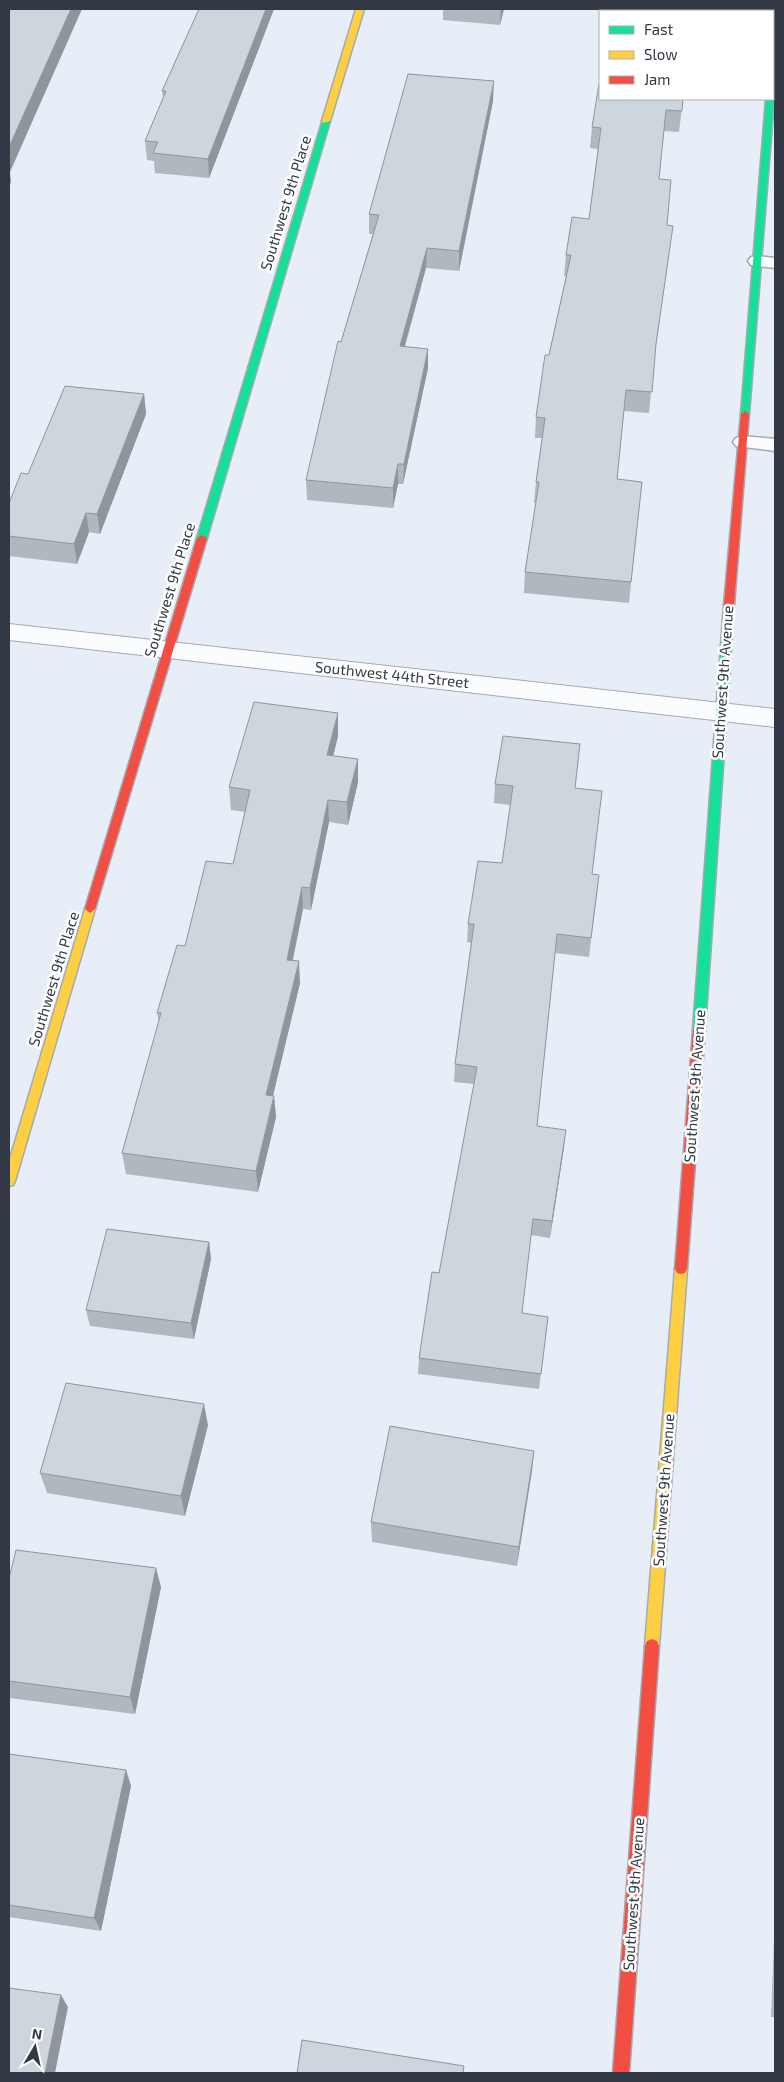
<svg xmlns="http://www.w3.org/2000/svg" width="784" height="2082" font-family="'Exo 2',sans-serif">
<rect width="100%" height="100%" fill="#e7eef7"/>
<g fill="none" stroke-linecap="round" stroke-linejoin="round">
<defs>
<path id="lane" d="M 757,256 L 775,258 L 775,268 L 751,265 L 748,261 L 751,257 Z
M 743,436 L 775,439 L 775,451 L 736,446 L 733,442 L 736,438 Z"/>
<path id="street" d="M 773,31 L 775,31 L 775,72 L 773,72 Z
M 9,624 L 775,709 L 775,727 L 9,640 Z"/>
<path id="fast" d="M 773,98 L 774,99 L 749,414 L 745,417 L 741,414 L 766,99 Z
M 323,119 L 330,121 L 207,538 L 205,540 L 199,540 L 197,538 Z
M 729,602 L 734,605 L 705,1030 L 703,1033 L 695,1033 L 693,1030 L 724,605 Z"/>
<path id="slow" d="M 356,9 L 364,9 L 330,121 L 323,123 L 322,121 Z
M 90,905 L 95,909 L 15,1181 L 13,1185 L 9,1186 L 9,1162 L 85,909 Z
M 681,1264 L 685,1265 L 687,1269 L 659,1646 L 657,1651 L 652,1653 L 647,1651 L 645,1646 L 675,1269 L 677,1265 Z"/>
<path id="jam" d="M 745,411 L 749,414 L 734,605 L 729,608 L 724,605 L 741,414 Z
M 202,535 L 207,538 L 95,909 L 90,913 L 85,909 L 197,538 Z
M 699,1025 L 703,1027 L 705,1030 L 687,1269 L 685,1273 L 681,1274 L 677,1273 L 675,1269 L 693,1030 L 695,1027 Z
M 652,1639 L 657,1641 L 659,1646 L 629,2073 L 613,2073 L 645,1646 L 647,1641 Z"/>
</defs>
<!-- lane casing -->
<use href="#lane" stroke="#a4aab3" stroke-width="3"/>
<!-- street casing -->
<use href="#street" stroke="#a4aab3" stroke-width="2"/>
<!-- fast casing -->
<use href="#fast" stroke="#a4aab3" stroke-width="3"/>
<!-- slow casing -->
<use href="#slow" stroke="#a4aab3" stroke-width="3"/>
<!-- jam casing -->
<use href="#jam" stroke="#a4aab3" stroke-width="3"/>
<!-- lane -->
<use href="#lane" fill="#fbfcfe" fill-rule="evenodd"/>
<!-- street -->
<use href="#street" fill="#fbfcfe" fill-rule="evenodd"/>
<!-- fast -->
<use href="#fast" fill="#16e098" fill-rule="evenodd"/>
<!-- slow -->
<use href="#slow" fill="#ffcf43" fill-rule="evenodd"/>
<!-- jam -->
<use href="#jam" fill="#f24e42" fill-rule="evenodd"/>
</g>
<!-- wall -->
<path fill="#b0b7be" d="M 199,9 L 274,9 L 209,178 L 155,173 L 154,161 L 147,160 L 145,141 L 163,98 L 162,91 Z
M 443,9 L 504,9 L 500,25 L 443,20 Z
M 683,99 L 679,132 L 664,131 L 659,179 L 670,247 L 655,352 L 649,413 L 624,411 L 617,479 L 642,482 L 629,603 L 524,593 L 525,572 L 536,503 L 534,503 L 536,482 L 542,438 L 535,438 L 536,417 L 549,355 L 566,276 L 564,276 L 566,255 L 589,219 L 598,149 L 590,148 L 592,127 Z
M 493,101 L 459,271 L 426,268 L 405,347 L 428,368 L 403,484 L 398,484 L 393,508 L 307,500 L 306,480 L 341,342 L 373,234 L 369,234 L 369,214 Z
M 144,394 L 146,414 L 100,534 L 89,532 L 77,564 L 9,556 L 9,503 L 28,474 Z
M 338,713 L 338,736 L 333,756 L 358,759 L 358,782 L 348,825 L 329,822 L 311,910 L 303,909 L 293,960 L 300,983 L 273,1096 L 274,1096 L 276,1117 L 258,1192 L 126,1174 L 122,1153 L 159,1022 L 157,1013 L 185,946 L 233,864 L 245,812 L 231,810 L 229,787 Z
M 495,784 L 576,788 L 592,874 L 599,875 L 589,957 L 555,953 L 537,1126 L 564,1147 L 550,1238 L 531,1235 L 522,1313 L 548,1317 L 539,1389 L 418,1374 L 419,1358 L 439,1273 L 474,1084 L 454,1082 L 455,1064 L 471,943 L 467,942 L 468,924 L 502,863 L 511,805 L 494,803 Z
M 209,1242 L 211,1259 L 194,1339 L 90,1326 L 86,1310 Z
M 208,1425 L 185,1516 L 47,1493 L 40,1473 Z
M 534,1451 L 517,1566 L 372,1542 L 371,1522 Z
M 9,1578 L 161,1587 L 135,1714 L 9,1698 Z
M 9,1754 L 126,1770 L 131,1786 L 101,1931 L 9,1917 Z
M 775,1913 L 775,2017 L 771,2017 Z"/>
<!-- shaded-wall -->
<path fill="#90959b" d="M 71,9 L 82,9 L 10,172 L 11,182 L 9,188 L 9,147 Z
M 266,9 L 274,9 L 209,178 L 208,159 Z
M 501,9 L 504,9 L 500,25 Z
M 494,81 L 493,101 L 459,271 L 459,251 Z
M 427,248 L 426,268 L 399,366 L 400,346 Z
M 428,349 L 428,368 L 403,484 L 404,464 Z
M 144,394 L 146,414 L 100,534 L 97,514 Z
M 398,464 L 398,484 L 393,508 L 393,488 Z
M 86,513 L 89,532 L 77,564 L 74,544 Z
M 338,713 L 338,736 L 328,778 L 327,755 Z
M 358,759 L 358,782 L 348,825 L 347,802 Z
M 328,800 L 329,822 L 311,910 L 310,888 Z
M 302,887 L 303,909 L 288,982 L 287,960 Z
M 299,961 L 300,983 L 268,1116 L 266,1095 Z
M 274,1096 L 276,1117 L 258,1192 L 256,1171 Z
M 566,1130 L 564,1147 L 550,1238 L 552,1221 Z
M 209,1242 L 211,1259 L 194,1339 L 191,1323 Z
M 204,1404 L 208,1425 L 185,1516 L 181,1496 Z
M 534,1451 L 532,1471 L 517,1566 L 519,1547 Z
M 156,1568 L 161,1587 L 135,1714 L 130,1697 Z
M 126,1770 L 131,1786 L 101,1931 L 94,1918 Z
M 61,1995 L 68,2007 L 55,2073 L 45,2073 Z"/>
<!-- building -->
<path fill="#cdd5dd" stroke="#90959b" d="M 9,9 L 71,9 L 9,147 Z
M 199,9 L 266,9 L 208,159 L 153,153 L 158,142 L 145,141 L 166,91 L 162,91 Z
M 615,9 L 693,9 L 692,11 L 615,11 Z
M 408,74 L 494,81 L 459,251 L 427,248 L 400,346 L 428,349 L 404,464 L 398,464 L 393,488 L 306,480 L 338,341 L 341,342 L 379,215 L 369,214 Z
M 599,84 L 600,85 L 600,99 L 683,99 L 682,111 L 666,110 L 659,179 L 671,180 L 667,225 L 673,226 L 656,344 L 652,392 L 626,390 L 617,479 L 642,482 L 631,582 L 525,572 L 539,482 L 536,482 L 545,418 L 536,417 L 545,355 L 549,355 L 571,255 L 566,255 L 572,217 L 589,219 L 601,128 L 592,127 Z
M 65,386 L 144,394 L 97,514 L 86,513 L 74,544 L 9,536 L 9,503 L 21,473 L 28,474 Z
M 254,702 L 338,713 L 327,755 L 358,759 L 347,802 L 328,800 L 310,888 L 302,887 L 287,960 L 299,961 L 266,1095 L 274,1096 L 256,1171 L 122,1153 L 161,1013 L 157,1013 L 177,945 L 185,946 L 206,861 L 233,864 L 250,790 L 229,787 Z
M 503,736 L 580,744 L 575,788 L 602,791 L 592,874 L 599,875 L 591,938 L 557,934 L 537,1126 L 566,1130 L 552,1221 L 533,1219 L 522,1313 L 548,1317 L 541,1374 L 419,1358 L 432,1272 L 439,1273 L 477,1067 L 455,1064 L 474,924 L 468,924 L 478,861 L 502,863 L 513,786 L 495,784 Z
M 107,1229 L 209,1242 L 191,1323 L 86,1310 Z
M 66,1383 L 204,1404 L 181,1496 L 40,1473 Z
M 390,1426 L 534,1451 L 519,1547 L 371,1522 Z
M 16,1550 L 156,1568 L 130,1697 L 9,1681 L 9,1578 Z
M 9,1754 L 126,1770 L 94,1918 L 9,1905 Z
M 9,1988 L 61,1995 L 45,2073 L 9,2073 Z
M 302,2040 L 464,2066 L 463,2073 L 297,2073 Z"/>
<g text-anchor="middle" stroke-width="5" stroke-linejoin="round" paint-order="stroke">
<!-- street labels -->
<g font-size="15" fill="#323944" stroke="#fff">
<text transform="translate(286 203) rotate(-73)" y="5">Southwest 9th Place</text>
<text transform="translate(170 590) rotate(-73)" y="5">Southwest 9th Place</text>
<text transform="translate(392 675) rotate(6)" y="5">Southwest 44th Street</text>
<text transform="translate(723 682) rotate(-86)" y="5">Southwest 9th Avenue</text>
<text transform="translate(54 979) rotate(-73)" y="5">Southwest 9th Place</text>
<text transform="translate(695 1086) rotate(-86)" y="5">Southwest 9th Avenue</text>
<text transform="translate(664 1490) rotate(-86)" y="5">Southwest 9th Avenue</text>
<text transform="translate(634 1894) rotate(-86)" y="5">Southwest 9th Avenue</text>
</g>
</g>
<!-- border -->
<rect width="784" height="2082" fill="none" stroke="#323944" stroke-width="20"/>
<!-- legend -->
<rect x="599" y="10" width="175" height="90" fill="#ffffff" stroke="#adb0b4"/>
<rect x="609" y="26" width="25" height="8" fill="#16e098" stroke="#adb0b4"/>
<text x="644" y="35" font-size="15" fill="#323944">Fast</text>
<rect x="609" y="51" width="25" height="8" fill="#ffcf43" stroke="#adb0b4"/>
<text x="644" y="60" font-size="15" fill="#323944">Slow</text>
<rect x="609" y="76" width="25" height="8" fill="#f24e42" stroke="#adb0b4"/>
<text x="644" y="85" font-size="15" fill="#323944">Jam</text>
<!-- north arrow -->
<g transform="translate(35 2047) rotate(9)" stroke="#ffffff" stroke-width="4" paint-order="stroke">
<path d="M0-4L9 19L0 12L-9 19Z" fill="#323944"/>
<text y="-8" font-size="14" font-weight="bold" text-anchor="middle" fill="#323944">N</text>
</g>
</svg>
